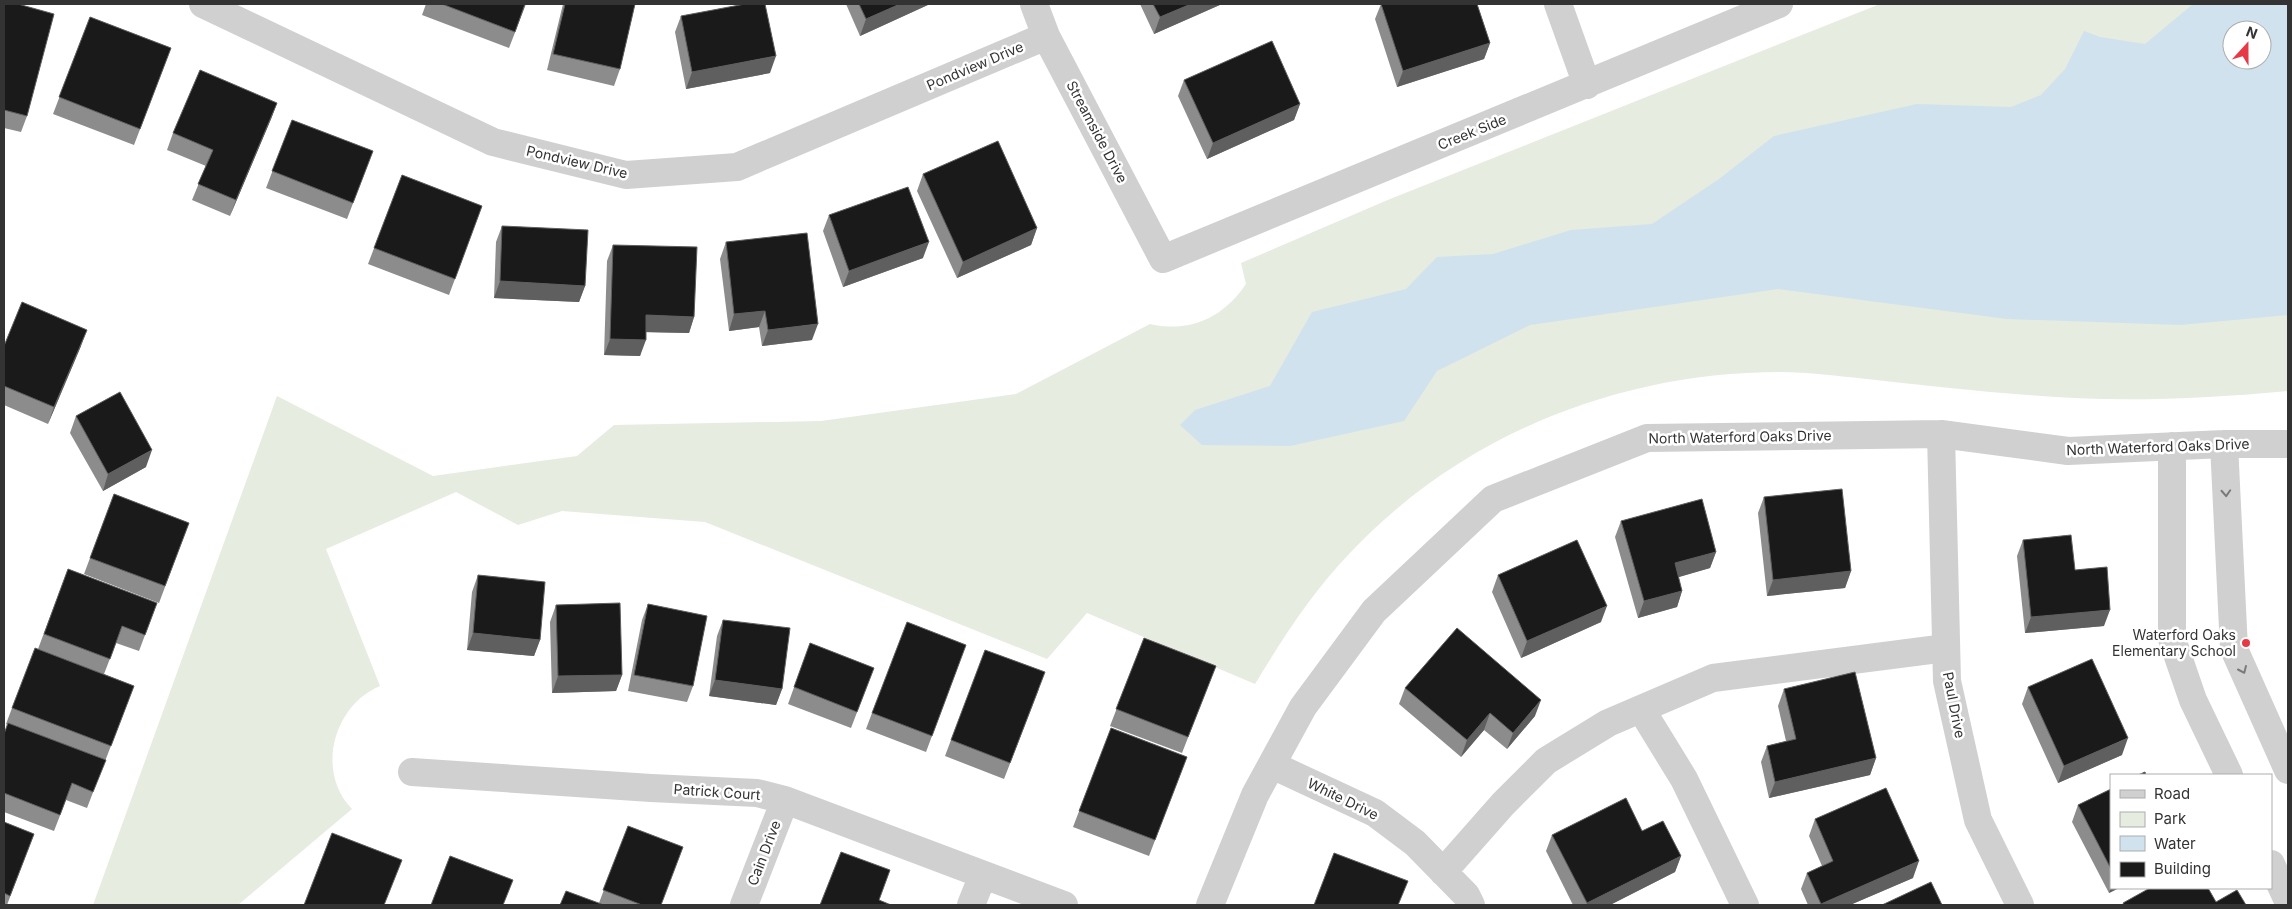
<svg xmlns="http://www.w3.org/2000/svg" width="2292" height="909" font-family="Inter,sans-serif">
<rect width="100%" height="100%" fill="#fff"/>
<!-- green -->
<path fill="#e6ecdf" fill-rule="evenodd" d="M 1880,4 L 2288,4 L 2288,391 C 2201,399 2115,403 2028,395 C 1974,391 1921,385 1867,379 C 1838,376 1809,372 1780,372 C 1619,372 1461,435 1350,553 C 1312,592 1283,638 1255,684 L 1087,613 L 1047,659 L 705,522 L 562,511 L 518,525 L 456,492 L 326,549 L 380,686 C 334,705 315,771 352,809 L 238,905 L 93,905 L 277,396 L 433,476 L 577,456 L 614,425 L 821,421 L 1016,394 L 1150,324 C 1190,333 1223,318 1246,284 L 1241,263 L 1390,199 ZM 2232,30 L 2262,30 L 2262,60 L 2232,60 Z"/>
<!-- water -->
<path fill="#cfe2ee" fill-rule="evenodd" d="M 2193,4 L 2288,4 L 2288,315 L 2180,325 L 2007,319 L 1778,289 L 1530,325 L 1437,371 L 1404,421 L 1290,446 L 1202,445 L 1180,425 L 1195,410 L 1270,386 L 1312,312 L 1406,289 L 1437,257 L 1493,254 L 1571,230 L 1652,224 L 1719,179 L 1774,136 L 1917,104 L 2011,107 L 2041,95 L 2065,69 L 2084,31 L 2100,37 L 2145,44 ZM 2232,30 L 2262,30 L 2262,60 L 2232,60 Z"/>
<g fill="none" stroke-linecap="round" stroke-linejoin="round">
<!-- minor -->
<path stroke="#d0d0d0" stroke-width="28" d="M 203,4 L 493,142 L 626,175 L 737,167 L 1046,36
M 1034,4 L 1046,36 L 1163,259 L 1779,4
M 1558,4 L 1587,85
M 1941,434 L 1947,681 L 1978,820 L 2020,905
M 2224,444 L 2234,649 L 2288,770
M 2172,446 L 2172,639 L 2193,700 L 2229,775
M 1641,709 L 1684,779 L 1745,905
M 1272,765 L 1375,813 L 1415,843 L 1466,895 L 1471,905
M 412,772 L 651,788 L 757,793 L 785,800 L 1064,905
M 2271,864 L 2288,901
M 1443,872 L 1503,804 L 1546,761 L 1608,723 L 1713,678 L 1946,648
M 744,905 L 785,800
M 971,905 L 983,875
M 1210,905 L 1255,795 L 1303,707 L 1374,611 L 1493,499 L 1647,438 L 1941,434 L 2068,451 L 2224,444 L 2288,444"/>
</g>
<!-- wall -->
<path fill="#8c8c8c" d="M 4,4 L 27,116 L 21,132 L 4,128 Z
M 426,4 L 526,4 L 509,48 L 422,15 Z
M 563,4 L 635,4 L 620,69 L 614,86 L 547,70 Z
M 846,4 L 930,4 L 860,36 Z
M 1140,4 L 1222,4 L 1154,34 Z
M 1381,4 L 1477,4 L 1490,43 L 1484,59 L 1397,87 L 1375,19 Z
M 681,16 L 770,73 L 686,89 L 675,32 Z
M 90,17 L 171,48 L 134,145 L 53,114 Z
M 1184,80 L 1300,104 L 1294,120 L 1207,159 L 1178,96 Z
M 277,103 L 271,119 L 230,216 L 192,200 L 206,166 L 167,150 L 173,133 Z
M 292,120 L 373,151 L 347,219 L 266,188 Z
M 923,174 L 1037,228 L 1031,245 L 957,278 L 917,191 Z
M 402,175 L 482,206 L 449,295 L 368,264 Z
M 829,215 L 923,258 L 843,287 L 823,231 Z
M 502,226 L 585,286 L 579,302 L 494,298 L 496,242 Z
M 726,242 L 812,340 L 762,346 L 759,327 L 729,331 L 720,259 Z
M 613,245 L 694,317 L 689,333 L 646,332 L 640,356 L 604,355 L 607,261 Z
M 4,346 L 81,346 L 48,424 L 4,405 Z
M 76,416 L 146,467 L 103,491 L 70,433 Z
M 114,494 L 189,523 L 159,603 L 84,574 Z
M 1764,497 L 1851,571 L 1845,588 L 1767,596 L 1758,513 Z
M 1621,521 L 1716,552 L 1710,568 L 1678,577 L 1682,591 L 1677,607 L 1638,618 L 1615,537 Z
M 2023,540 L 2075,570 L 2104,626 L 2025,633 L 2017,556 Z
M 68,569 L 157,603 L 139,651 L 116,643 L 104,674 L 134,686 L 87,808 L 66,800 L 54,831 L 4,812 L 4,734 L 7,725 L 6,724 L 12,708 L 38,649 Z
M 478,575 L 540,640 L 534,656 L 467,650 L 472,592 Z
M 1498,575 L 1601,622 L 1521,658 L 1492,592 Z
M 648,604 L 693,686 L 687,702 L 628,691 L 642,620 Z
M 556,605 L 622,675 L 616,691 L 552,693 L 550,622 Z
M 723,620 L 782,689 L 776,705 L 709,696 L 717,636 Z
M 1144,638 L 1216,666 L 1182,753 L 1110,726 Z
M 810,643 L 874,668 L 851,728 L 788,704 Z
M 960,661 L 926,752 L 866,729 L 872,713 Z
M 2028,687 L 2122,755 L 2058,783 L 2022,704 Z
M 1405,688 L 1535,716 L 1507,749 L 1484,730 L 1461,757 L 1399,704 Z
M 1039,689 L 1004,779 L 945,756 L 951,740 Z
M 1784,689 L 1876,758 L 1870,775 L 1769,798 L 1761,762 L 1767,746 L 1786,741 L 1778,706 Z
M 1111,728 L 1187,757 L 1149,856 L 1073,827 Z
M 2111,789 L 2111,888 L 2119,888 L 2109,893 L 2072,822 L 2078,805 Z
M 1815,819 L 1913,878 L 1850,905 L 1808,905 L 1801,889 L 1807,873 L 1822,866 L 1809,836 Z
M 4,822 L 34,834 L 7,905 L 4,905 Z
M 628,826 L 661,905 L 560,905 L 599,903 Z
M 1642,831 L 1681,856 L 1675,872 L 1610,905 L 1573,905 L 1546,851 L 1552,835 Z"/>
<!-- shaded-wall -->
<path fill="#5f5f5f" d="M 900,4 L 930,4 L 860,36 L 866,19 Z
M 1191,4 L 1222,4 L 1154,34 L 1160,17 Z
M 1490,43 L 1484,59 L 1397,87 L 1403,71 Z
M 776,56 L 770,73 L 686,89 L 692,72 Z
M 277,103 L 271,119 L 230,216 L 236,200 Z
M 1300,104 L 1294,120 L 1207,159 L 1213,143 Z
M 1037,228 L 1031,245 L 957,278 L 963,262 Z
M 929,242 L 923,258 L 843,287 L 849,271 Z
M 500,281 L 585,286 L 579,302 L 494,298 Z
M 765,311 L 759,327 L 729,331 L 734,314 Z
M 646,315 L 694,317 L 689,333 L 640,332 Z
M 818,324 L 812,340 L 762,346 L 768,330 Z
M 87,330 L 81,346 L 48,424 L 54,407 Z
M 610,339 L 646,340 L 640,356 L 604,355 Z
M 152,450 L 146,467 L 103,491 L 108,474 Z
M 1716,552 L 1710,568 L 1669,580 L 1675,563 Z
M 1851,571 L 1845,588 L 1767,596 L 1773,580 Z
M 1682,591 L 1677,607 L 1638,618 L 1644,601 Z
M 1607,606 L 1601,622 L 1521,658 L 1527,641 Z
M 2110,610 L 2104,626 L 2025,633 L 2031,617 Z
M 473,633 L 540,640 L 534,656 L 467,650 Z
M 622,675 L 616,691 L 552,693 L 558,676 Z
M 715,680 L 782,689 L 776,705 L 709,696 Z
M 1541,700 L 1535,716 L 1507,749 L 1513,733 Z
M 1490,713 L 1484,730 L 1461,757 L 1467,740 Z
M 2128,738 L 2122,755 L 2058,783 L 2064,766 Z
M 1876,758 L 1870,775 L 1769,798 L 1775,782 Z
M 1681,856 L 1675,872 L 1610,905 L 1586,905 L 1587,903 Z
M 1919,861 L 1913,878 L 1850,905 L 1821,905 L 1821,904 Z
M 2111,887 L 2111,888 L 2119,888 L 2109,893 Z"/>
<!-- building -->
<path fill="#1a1a1a" stroke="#5f5f5f" d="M 4,4 L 18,4 L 54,14 L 27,116 L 4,110 Z
M 442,4 L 525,4 L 515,32 Z
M 565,4 L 635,4 L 620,69 L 553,54 Z
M 745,4 L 765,4 L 776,56 L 692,72 L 681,16 Z
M 859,4 L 900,4 L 866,19 Z
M 1153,4 L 1191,4 L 1160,17 Z
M 1381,4 L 1477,4 L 1490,43 L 1403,71 Z
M 90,17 L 171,48 L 140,129 L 59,97 Z
M 1272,41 L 1300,104 L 1213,143 L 1184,80 Z
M 200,70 L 277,103 L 236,200 L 198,184 L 213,150 L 173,133 Z
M 292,120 L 373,151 L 353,203 L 272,171 Z
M 998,141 L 1037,228 L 963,262 L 923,174 Z
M 402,175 L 482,206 L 455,279 L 374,248 Z
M 908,187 L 929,242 L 849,271 L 829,215 Z
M 502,226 L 588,230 L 585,286 L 500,281 Z
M 807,233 L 818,324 L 768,330 L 765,311 L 734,314 L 726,242 Z
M 613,245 L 697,247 L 694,317 L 646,315 L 646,340 L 610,339 Z
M 22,302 L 87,330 L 54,407 L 4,386 L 4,346 Z
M 120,392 L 152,450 L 108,474 L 76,416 Z
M 1842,489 L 1851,571 L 1773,580 L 1764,497 Z
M 114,494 L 189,523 L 165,586 L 90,558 Z
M 1702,499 L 1716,552 L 1675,563 L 1682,591 L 1644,601 L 1621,521 Z
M 2071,535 L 2075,570 L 2107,567 L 2110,610 L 2031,617 L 2023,540 Z
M 1577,540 L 1607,606 L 1527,641 L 1498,575 Z
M 68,569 L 157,603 L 145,635 L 122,626 L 110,659 L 44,634 Z
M 478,575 L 545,582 L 540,640 L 473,633 Z
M 620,603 L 622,675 L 558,676 L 556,605 Z
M 648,604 L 707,616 L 693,686 L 634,675 Z
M 723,620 L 790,628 L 782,689 L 715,680 Z
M 907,622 L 966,645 L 932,736 L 872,713 Z
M 1457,628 L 1541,700 L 1513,733 L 1490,713 L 1467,740 L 1405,688 Z
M 1144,638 L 1216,666 L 1188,737 L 1116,709 Z
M 810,643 L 874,668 L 857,712 L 794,687 Z
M 35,648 L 134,686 L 111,746 L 12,708 Z
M 985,650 L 1045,672 L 1010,763 L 951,740 Z
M 2092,659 L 2128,738 L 2064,766 L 2028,687 Z
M 1855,672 L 1876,758 L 1775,782 L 1767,746 L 1796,739 L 1784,689 Z
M 8,723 L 106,760 L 93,792 L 72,783 L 60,815 L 4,793 L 4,734 Z
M 1111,728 L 1187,757 L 1155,840 L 1079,811 Z
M 2145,772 L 2146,775 L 2138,775 Z
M 1886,788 L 1919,861 L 1821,904 L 1807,873 L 1833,861 L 1815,819 Z
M 2111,789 L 2111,869 L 2078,805 Z
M 1626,798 L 1642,831 L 1663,821 L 1681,856 L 1587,903 L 1552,835 Z
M 4,822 L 34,834 L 10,896 L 4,893 Z
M 628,826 L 683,847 L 661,905 L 642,905 L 603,890 Z
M 332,833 L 402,860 L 384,905 L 304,905 Z
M 841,852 L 890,870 L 879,900 L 891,905 L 820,905 Z
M 1334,853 L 1408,881 L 1398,905 L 1314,905 Z
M 450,856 L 513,880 L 503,905 L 431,905 Z
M 1931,882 L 1942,905 L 1882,905 Z
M 2150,888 L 2208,888 L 2216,902 L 2237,890 L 2246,905 L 2124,905 L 2123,903 Z
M 566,891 L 604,905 L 560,905 Z"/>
<!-- one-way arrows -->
<defs><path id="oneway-chevron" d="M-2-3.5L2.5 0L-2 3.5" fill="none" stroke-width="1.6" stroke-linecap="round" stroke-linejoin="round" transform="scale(1.25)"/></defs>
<g stroke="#7a7a7a">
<use href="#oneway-chevron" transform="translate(2226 493) rotate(87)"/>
<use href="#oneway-chevron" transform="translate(2243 670) rotate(66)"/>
</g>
<!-- markers -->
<circle fill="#e63946" stroke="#fff" stroke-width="2" cx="2246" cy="643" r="5"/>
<g text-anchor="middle" stroke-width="5" stroke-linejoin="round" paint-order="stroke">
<!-- street labels -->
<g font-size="14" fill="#333" stroke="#fff">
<text transform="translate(975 66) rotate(-23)" y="5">Pondview Drive</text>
<text transform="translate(1097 132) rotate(62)" y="5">Streamside Drive</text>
<text transform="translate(1472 132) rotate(-22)" y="5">Creek Side</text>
<text transform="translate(577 162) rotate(13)" y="5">Pondview Drive</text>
<text transform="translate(1740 437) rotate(-1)" y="5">North Waterford Oaks Drive</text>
<text transform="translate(2158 447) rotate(-2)" y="5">North Waterford Oaks Drive</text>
<text transform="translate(1954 705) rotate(79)" y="5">Paul Drive</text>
<text transform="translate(717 792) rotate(4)" y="5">Patrick Court</text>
<text transform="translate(1343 799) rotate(26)" y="5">White Drive</text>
<text transform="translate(764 853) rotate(-69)" y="5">Cain Drive</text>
</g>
<!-- poi labels -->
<g font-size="14" fill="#333" stroke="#fff" text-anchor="end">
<text x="2236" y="640">Waterford Oaks<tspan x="2236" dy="16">Elementary School</tspan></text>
</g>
</g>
<!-- border -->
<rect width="2292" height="909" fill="none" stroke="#333333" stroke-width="10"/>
<!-- legend -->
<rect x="2110" y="774" width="162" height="115" fill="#ffffff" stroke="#adadad"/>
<rect x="2120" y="790" width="25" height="8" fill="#d0d0d0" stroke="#adadad"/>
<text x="2154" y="799" font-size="15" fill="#333333">Road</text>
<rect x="2120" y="812" width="25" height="15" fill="#e6ecdf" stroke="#adadad"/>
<text x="2154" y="824" font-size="15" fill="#333333">Park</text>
<rect x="2120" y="836" width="25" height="15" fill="#cfe2ee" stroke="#adadad"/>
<text x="2154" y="849" font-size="15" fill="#333333">Water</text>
<rect x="2120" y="862" width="25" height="15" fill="#1a1a1a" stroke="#adadad"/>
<text x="2154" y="874" font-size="15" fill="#333333">Building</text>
<!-- north arrow -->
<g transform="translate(2247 45) rotate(21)"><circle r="24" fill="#ffffff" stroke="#adadad"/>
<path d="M0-4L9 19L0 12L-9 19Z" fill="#e63946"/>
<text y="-8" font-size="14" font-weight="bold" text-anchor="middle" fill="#333333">N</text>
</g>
</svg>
